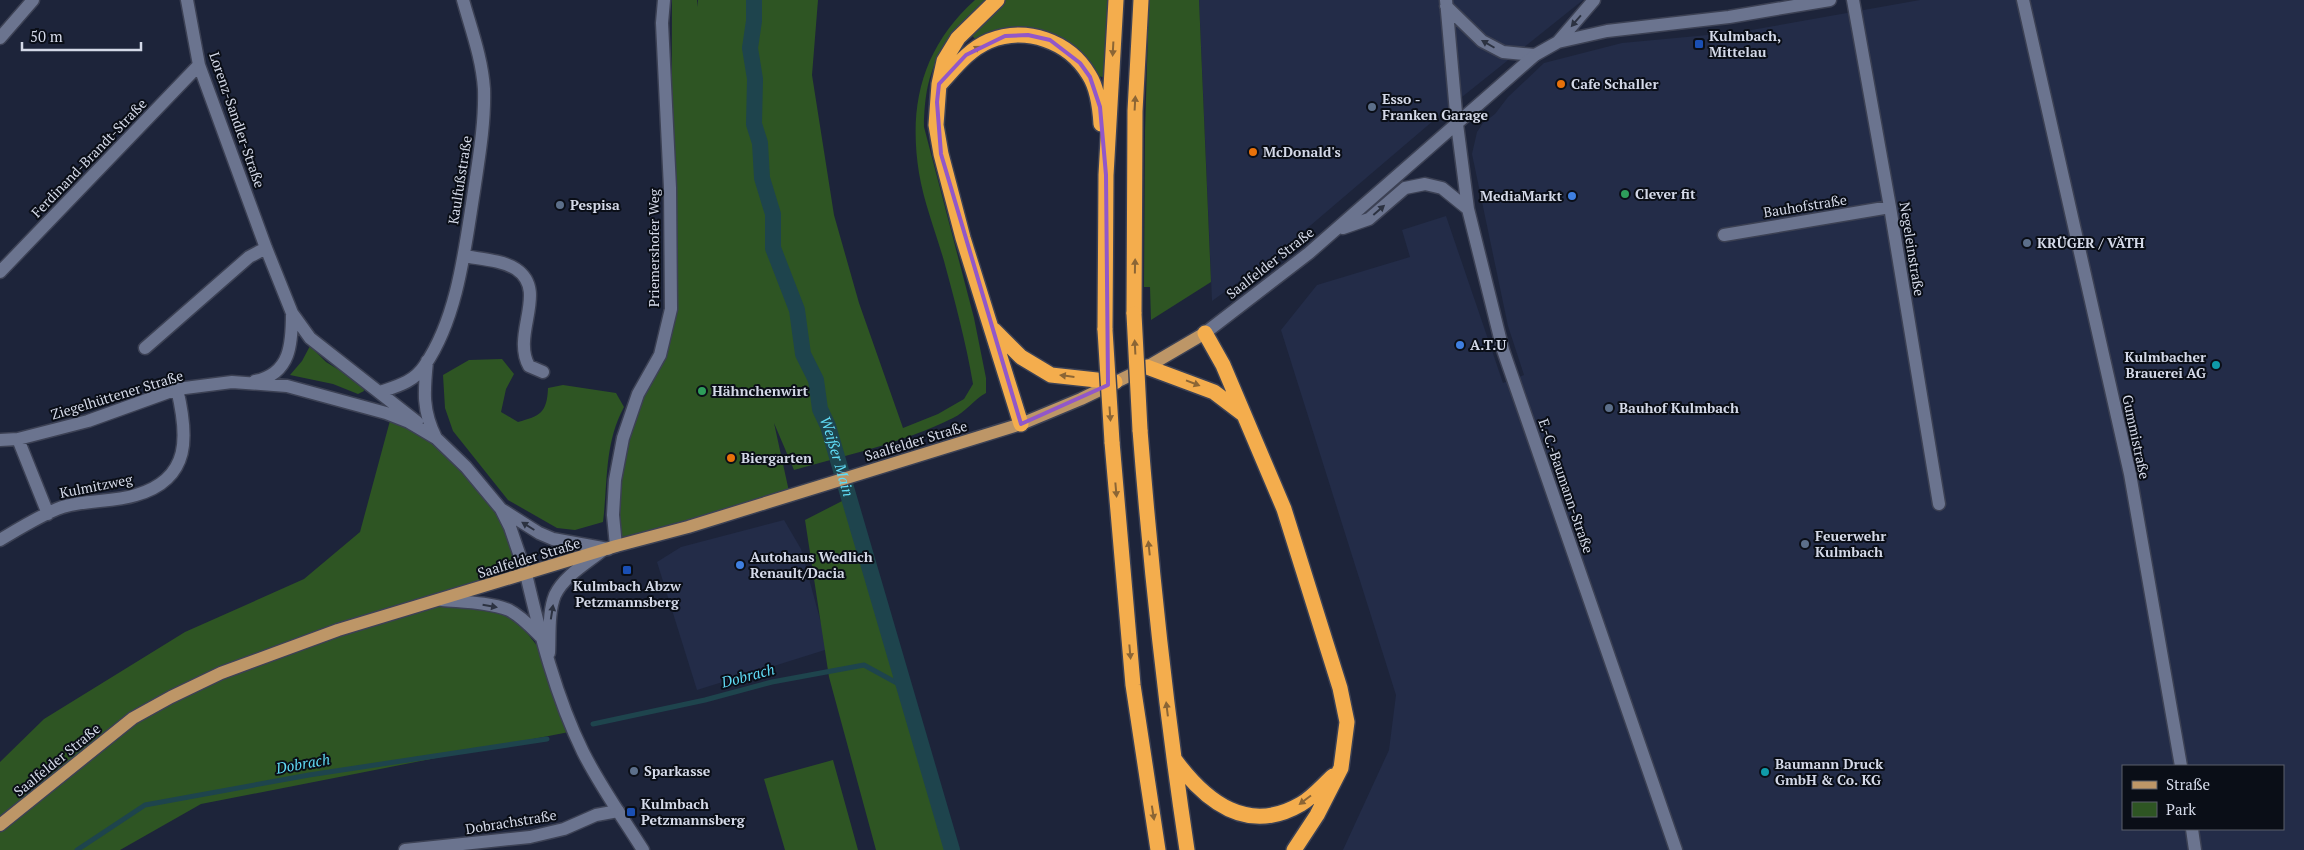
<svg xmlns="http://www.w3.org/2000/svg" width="2304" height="850" font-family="'PT Serif',serif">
<rect width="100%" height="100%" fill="#1d243a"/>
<!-- built -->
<path fill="#232c48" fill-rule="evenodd" d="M 1199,0 L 1583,0 L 1447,109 L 1277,254 L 1212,301 Z
M 1920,0 L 2304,0 L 2304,850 L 1343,850 L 1389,750 L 1396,695 L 1281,330 L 1317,285 L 1410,257 L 1402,230 L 1446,216 L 1503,383 L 1524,375 L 1508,326 L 1472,154 L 1477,132 L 1483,123 L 1495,114 L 1508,97 L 1544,63 L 1622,43 L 1740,32 ZM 2123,766 L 2283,766 L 2283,829 L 2123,829 Z
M 784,520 L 801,549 L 828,649 L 697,690 L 657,562 L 681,547 Z"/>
<!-- green -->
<path fill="#2e5523" d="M 672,0 L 697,0 L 697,7 L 698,0 L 818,0 L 812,75 L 834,215 L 859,303 L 903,428 L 938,414 L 964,399 L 973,384 C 966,342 955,302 944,261 C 936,233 924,203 919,173 C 908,104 923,47 975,0 L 988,0 C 942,43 925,63 924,127 L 974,318 L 986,378 L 986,393 C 973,400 966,412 953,418 C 903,443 847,455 794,470 L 774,423 L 790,496 L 616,546 L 615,486 L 671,309 Z
M 1006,0 L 1111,0 L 1107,78 L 1098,76 C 1074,29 1022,15 975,39 L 971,34 Z
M 1149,0 L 1199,0 L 1211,282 L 1151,320 L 1150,287 L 1144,287 L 1145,131 Z
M 310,346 L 326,362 L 362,384 L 364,391 L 358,394 L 333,384 L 290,375 L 302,361 Z
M 502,359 L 514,374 L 506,389 L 501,412 L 518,422 C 540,416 547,413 548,388 L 563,385 L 616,393 L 624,407 C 604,444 608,482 603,522 L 575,530 L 557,528 L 508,500 L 453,431 L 445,408 L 443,375 L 469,360 Z
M 391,417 L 436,438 L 501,509 L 526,574 L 450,601 L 509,610 L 549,661 L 574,731 L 201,804 L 120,850 L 0,850 L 0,762 L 44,719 L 185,632 L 304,579 L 360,532 Z
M 846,499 L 948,850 L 876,850 L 829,677 L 805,520 Z
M 833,760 L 858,850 L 785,850 L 764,779 Z"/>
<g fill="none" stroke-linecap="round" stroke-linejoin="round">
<!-- stream -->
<path stroke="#1e444d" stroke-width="5" d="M 593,724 L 705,700 L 772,682 L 864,665 L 906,688
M 77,850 L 145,805 L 309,775 L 547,739"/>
<!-- canal -->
<path stroke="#1e444d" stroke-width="16" id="s1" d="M 754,0 L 754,21 L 750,48 L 755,79 L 754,124 L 760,143 L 762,178 L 773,214 L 773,248 L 797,310 L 803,354 L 816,380 L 820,409 L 828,426 L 952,850"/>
<defs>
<path id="street" d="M 187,0 L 199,65 L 266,248 L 292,313 L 310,338 L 417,422
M 1446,0 L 1457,124
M 1853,0 L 1890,207 L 1939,504
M 2023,0 L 2130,474 L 2181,766
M 1446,6 L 1482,41 L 1503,52 L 1535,55
M 0,38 L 33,0
M 1724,235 L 1890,207
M 464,256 C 480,259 502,260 516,269 C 549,291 511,334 529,366 L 543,372
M 0,272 L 199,65
M 145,348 L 249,257 L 266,248
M 427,361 C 424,391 422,410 436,438
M 255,381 C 291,374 292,343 292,313
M 380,392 C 398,386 414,382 425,365 C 458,317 465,247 474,191 C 479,157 485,123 484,89 C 482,58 471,29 463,0
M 18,439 L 48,514
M 0,440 L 18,439 L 88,421 L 177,389 L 232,382 L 287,386 L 386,413 L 409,422 L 436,438 L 466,467 L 501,509 L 510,527 L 526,574
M 501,509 L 539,533 L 553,539 L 608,549
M 0,540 C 18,529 38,517 57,509 C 82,499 111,503 136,495 C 192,479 188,435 177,389
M 616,546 L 613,515 L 615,480 L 623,438 L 638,394 L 660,355 L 671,309 L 670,188 L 662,23 L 664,0
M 2192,829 L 2195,850
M 405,850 L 530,837 L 564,829 L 596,815 L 618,811"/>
<path id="secondary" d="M 1558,42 L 1594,0
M 1457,124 L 1468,209 L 1503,350 L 1676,850
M 1343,228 L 1369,219 L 1405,188 L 1425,184 L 1442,188 L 1468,209
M 1205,333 L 1309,253 L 1535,55 L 1558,42 L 1607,31 L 1729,17 L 1830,0
M 526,574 C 540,634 556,697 583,752 C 600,786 623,818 643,850
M 442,600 C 463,602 489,602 509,610 C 521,616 531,627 540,636
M 549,653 C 550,635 548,612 555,595 C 564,576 587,563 603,550"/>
<path id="primary" d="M 0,825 L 133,718 L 171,697 L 221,673 L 338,630 L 616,546 L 688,527 L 1021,424 L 1081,399 L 1147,367 L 1205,333"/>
<path id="highway" d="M 997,0 L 958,38 L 944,61 L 939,84 L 936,125 L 941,154 L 963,238 L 1021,424
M 940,84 C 955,68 968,50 989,41 C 1026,26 1069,41 1089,75 C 1098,89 1100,108 1101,124
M 1134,314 L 1135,111 L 1141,0
M 994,330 L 1021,357 L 1051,375 L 1115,382
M 1105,330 L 1106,175 L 1116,0
M 1205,333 L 1223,365 L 1284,509 L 1340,688 L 1347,722 L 1341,768 L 1317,815 L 1294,850
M 1147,367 L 1214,392 L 1243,414
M 1140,430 C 1151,571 1166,711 1187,850
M 1112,442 L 1133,685 L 1158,850
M 1175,760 C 1206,802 1248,835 1301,804 C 1313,797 1323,785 1333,776"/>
</defs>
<!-- street casing -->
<use href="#street" stroke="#3c4154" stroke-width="15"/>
<!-- secondary casing -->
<use href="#secondary" stroke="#3c4154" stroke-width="15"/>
<!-- primary casing -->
<use href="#primary" stroke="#3c4154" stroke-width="15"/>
<!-- highway casing -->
<use href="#highway" stroke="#3c4154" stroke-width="18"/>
<!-- street -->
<use href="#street" stroke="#6b748f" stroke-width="12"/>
<!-- secondary -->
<use href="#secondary" stroke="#6b748f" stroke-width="12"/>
<!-- primary -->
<use href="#primary" stroke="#bd9667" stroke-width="12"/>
<!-- highway -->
<use href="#highway" stroke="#f4ad4d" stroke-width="15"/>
<defs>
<path id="highway-bridge" d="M 1134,314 L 1140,430
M 1105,330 L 1112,442"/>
</defs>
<!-- highway-bridge casing -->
<use href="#highway-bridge" stroke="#3c4154" stroke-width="18" stroke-linecap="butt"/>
<!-- highway-bridge -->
<use href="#highway-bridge" stroke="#f4ad4d" stroke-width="15"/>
</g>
<!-- one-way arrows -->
<defs><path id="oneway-solid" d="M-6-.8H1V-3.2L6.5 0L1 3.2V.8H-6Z" transform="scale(1.25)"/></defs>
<g fill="#2c3241">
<use href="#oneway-solid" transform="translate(1576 21) rotate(131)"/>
<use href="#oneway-solid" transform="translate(1488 44) rotate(-150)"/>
<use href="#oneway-solid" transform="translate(1379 210) rotate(-41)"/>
<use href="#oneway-solid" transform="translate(528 526) rotate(-148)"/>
<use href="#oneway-solid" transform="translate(490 606) rotate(10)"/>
<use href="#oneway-solid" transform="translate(552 612) rotate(-81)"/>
</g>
<g fill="#8b6535">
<use href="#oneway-solid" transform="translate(1113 49) rotate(93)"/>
<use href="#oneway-solid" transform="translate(974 50) rotate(-32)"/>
<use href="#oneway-solid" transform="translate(1135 103) rotate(-87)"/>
<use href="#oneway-solid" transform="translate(1135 266) rotate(-89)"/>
<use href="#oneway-solid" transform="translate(1135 347) rotate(-93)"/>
<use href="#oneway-solid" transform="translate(1067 376) rotate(-173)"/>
<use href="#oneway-solid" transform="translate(1193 383) rotate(21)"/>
<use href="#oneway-solid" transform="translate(1110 414) rotate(86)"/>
<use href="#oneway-solid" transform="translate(1116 490) rotate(85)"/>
<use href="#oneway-solid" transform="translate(1149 548) rotate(-96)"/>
<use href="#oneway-solid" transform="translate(1130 652) rotate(85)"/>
<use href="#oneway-solid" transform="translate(1167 709) rotate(-97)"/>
<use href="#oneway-solid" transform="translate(1305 800) rotate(143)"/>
<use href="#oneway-solid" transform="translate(1153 813) rotate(81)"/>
</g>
<!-- marked area -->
<path fill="none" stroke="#9157c9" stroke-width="4" stroke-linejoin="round" d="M 1028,35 L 1050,40 L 1080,63 L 1090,77 L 1100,107 L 1106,175 L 1108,385 L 1021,424 L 941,154 L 937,102 L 939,84 L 966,55 L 1005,36 Z"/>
<!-- markers -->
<g fill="#1a4fb4" stroke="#0a0e17" stroke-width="2">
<rect x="1694" y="39" width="10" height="10" rx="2.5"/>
<rect x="622" y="565" width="10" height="10" rx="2.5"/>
<rect x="626" y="807" width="10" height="10" rx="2.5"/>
</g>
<g fill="#e8710a" stroke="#0a0e17" stroke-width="2">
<circle cx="1561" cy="84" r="5"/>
<circle cx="1253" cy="152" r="5"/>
<circle cx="731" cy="458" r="5"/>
</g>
<g fill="#5c6f8a" stroke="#0a0e17" stroke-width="2">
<circle cx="1372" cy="107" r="5"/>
<circle cx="560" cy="205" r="5"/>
<circle cx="2027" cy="243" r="5"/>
<circle cx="1609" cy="408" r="5"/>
<circle cx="1805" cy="544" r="5"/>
<circle cx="634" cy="771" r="5"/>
</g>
<g fill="#2e9e5b" stroke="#0a0e17" stroke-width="2">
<circle cx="1625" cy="194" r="5"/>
<circle cx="702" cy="391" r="5"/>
</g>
<g fill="#3f7fe0" stroke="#0a0e17" stroke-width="2">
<circle cx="1572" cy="196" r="5"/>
<circle cx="1460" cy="345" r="5"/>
<circle cx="740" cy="565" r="5"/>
</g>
<g fill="#0f9aa8" stroke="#0a0e17" stroke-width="2">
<circle cx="2216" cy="365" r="5"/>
<circle cx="1765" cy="772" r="5"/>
</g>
<g text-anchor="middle" stroke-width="4" stroke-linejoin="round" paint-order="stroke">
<!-- poi labels -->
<g font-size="14" font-weight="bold" fill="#d4d9e8" stroke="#0a0e17" text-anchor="start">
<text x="1709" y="41">Kulmbach,<tspan x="1709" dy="16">Mittelau</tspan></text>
<text x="1571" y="89">Cafe Schaller</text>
<text x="1382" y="104">Esso -<tspan x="1382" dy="16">Franken Garage</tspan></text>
<text x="1263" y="157">McDonald's</text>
<text x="1635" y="199">Clever fit</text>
<text x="1562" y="201" text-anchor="end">MediaMarkt</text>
<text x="570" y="210">Pespisa</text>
<text x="2037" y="248">KRÜGER / VÄTH</text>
<text x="1470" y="350">A.T.U</text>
<text x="2206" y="362" text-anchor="end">Kulmbacher<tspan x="2206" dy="16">Brauerei AG</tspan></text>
<text x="712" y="396">Hähnchenwirt</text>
<text x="1619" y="413">Bauhof Kulmbach</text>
<text x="741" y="463">Biergarten</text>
<text x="1815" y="541">Feuerwehr<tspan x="1815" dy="16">Kulmbach</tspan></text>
<text x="750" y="562">Autohaus Wedlich<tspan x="750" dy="16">Renault/Dacia</tspan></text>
<text x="627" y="591" text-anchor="middle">Kulmbach Abzw<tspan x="627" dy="16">Petzmannsberg</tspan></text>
<text x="1775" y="769">Baumann Druck<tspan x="1775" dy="16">GmbH &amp; Co. KG</tspan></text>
<text x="644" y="776">Sparkasse</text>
<text x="641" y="809">Kulmbach<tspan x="641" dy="16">Petzmannsberg</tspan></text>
</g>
<!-- street labels -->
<g font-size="14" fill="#d4d9e8" stroke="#0a0e17">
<text transform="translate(237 120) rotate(71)" y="5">Lorenz-Sandler-Straße</text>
<text transform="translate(89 158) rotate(-46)" y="5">Ferdinand-Brandt-Straße</text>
<text transform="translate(460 180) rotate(-81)" y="5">Kaulfußstraße</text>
<text transform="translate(1805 206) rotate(-9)" y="5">Bauhofstraße</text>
<text transform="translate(654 248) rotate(-90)" y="5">Priemershofer Weg</text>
<text transform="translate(1912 249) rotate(81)" y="5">Negeleinstraße</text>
<text transform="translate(1270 263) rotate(-38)" y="5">Saalfelder Straße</text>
<text transform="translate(117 395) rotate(-17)" y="5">Ziegelhüttener Straße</text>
<text transform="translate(2136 437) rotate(78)" y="5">Gummistraße</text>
<text transform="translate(916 441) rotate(-17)" y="5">Saalfelder Straße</text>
<text transform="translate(96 486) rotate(-11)" y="5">Kulmitzweg</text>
<text transform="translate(1566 486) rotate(71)" y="5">E.-C.-Baumann-Straße</text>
<text transform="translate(529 558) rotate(-17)" y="5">Saalfelder Straße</text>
<text transform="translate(57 760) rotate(-39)" y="5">Saalfelder Straße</text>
<text transform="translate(511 822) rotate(-9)" y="5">Dobrachstraße</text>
</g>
<!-- water labels -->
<g font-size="15" font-style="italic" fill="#60dbf5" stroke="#0a0e17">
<text dy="5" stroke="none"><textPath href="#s1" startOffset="471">Weißer Main</textPath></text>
<text transform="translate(748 676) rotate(-15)" y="5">Dobrach</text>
<text transform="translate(303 764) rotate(-10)" y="5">Dobrach</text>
</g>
</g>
<!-- legend -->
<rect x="2122" y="765" width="162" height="65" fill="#0a0e17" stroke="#5b5f6b"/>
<rect x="2132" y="781" width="25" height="8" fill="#bd9667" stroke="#5b5f6b"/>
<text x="2166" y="790" font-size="15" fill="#d4d9e8">Straße</text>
<rect x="2132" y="802" width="25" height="15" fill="#2e5523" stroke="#5b5f6b"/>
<text x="2166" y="815" font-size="15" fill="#d4d9e8">Park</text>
<!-- scale -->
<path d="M22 42v8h119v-8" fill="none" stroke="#d4d9e8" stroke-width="2.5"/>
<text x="30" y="42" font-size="15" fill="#d4d9e8" stroke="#0a0e17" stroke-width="4" paint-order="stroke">50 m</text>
</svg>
